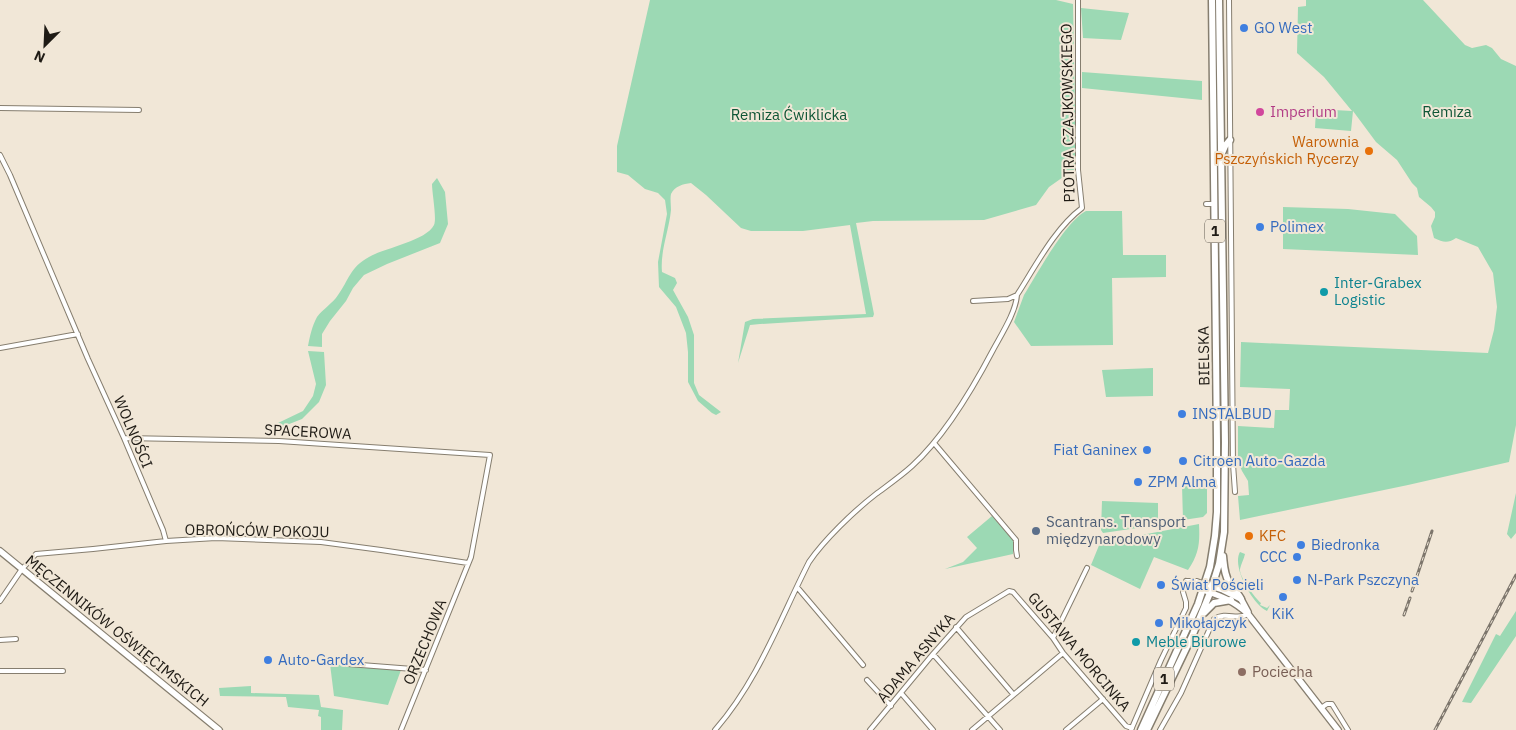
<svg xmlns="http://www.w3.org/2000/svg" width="1516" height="730" font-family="'IBM Plex Sans',sans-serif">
<rect width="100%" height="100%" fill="#f1e7d7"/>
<!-- green -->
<path fill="#9cd9b4" d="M 650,0 L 1056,0 L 1073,4 L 1076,168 L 1049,187 L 1036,205 L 984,220 L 873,221 L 856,223 L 874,314 L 873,317 L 760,324 L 750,325 L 738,363 L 745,322 L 753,319 L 866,314 L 850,225 L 803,231 L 751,231 L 741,228 L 706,195 L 691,183 C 683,184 675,186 671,194 C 670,198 671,205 671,210 C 669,231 660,251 662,272 L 675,278 L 677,283 L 673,290 L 688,317 L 694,335 L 694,383 L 699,395 L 721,412 L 716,415 L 712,413 L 698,401 L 688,382 L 688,352 L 686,333 L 676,307 L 659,287 L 658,262 L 667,214 L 665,200 L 658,193 L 645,189 L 628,175 L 617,172 L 617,146 Z
M 1306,0 L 1423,0 L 1465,45 L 1472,48 L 1486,45 L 1492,48 L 1501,59 L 1516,66 L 1516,425 L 1509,462 L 1408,485 L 1240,520 L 1238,496 L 1249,495 L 1248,481 L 1242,471 L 1238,462 L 1238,426 L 1274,428 L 1275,410 L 1289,410 L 1290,389 L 1240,387 L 1241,342 L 1488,353 L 1494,330 L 1497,307 L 1493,273 L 1478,247 L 1456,238 C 1447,244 1443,242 1434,238 L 1431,226 L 1435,217 L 1435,212 L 1431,207 L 1419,197 L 1417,188 L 1412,183 L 1397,160 L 1376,142 L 1353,111 L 1351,131 L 1315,128 L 1316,109 L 1352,111 L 1324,77 L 1297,53 L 1298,7 L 1306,6 Z
M 1081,8 L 1129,13 L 1121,40 L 1083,38 Z
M 1082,72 L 1202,81 L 1202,100 L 1082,88 Z
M 437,178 L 445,192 L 448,224 L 440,243 L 387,264 L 364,275 L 353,288 L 346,301 L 330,321 L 322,334 L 322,347 L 308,346 C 310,336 312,326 317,317 C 323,309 333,303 338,295 C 349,280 350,267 369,257 C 384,248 426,241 434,225 C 437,219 432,193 432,184 Z
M 1283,207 L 1348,209 L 1395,214 L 1417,236 L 1418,255 L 1283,249 Z
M 1086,211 L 1122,211 L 1123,255 L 1166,255 L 1166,277 L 1112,278 L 1113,345 L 1031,346 L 1014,322 L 1024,295 C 1037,274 1066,221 1086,211 Z
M 308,351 L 324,352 L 326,385 L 319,402 L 302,419 L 279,428 L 278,423 L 303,411 L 313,396 L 316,384 Z
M 1153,368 L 1153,396 L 1106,397 L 1102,370 Z
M 1207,484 L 1207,513 L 1203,517 L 1183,520 L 1182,485 Z
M 1516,493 L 1516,533 L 1511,539 L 1507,534 Z
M 1102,501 L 1158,503 L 1158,525 L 1103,533 L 1101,530 Z
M 992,516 L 1013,540 L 1013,554 L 945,569 L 963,562 L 977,548 L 967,537 Z
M 1199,524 C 1200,543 1199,554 1188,570 L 1154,557 L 1140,589 L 1091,565 L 1100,543 Z
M 1240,552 L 1245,554 C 1244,559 1241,564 1240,569 C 1239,577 1255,598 1261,603 L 1260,605 L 1267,608 L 1270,605 L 1267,611 C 1254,606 1231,567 1240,552 Z
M 1516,611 L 1516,636 L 1471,703 L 1462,702 L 1496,634 L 1500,636 Z
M 330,664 L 401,670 L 388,705 L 334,696 Z
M 251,686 L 251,693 L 319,695 L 321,707 L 343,710 L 342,730 L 321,730 L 321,717 L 318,716 L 319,710 L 288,707 L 286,697 L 220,696 L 219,688 Z"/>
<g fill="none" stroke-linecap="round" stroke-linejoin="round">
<defs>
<path id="street" d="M 1229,0 L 1233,464 L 1235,492
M 0,108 L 139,110
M 0,155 L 10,175 L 88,359 L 124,438 L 163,530 L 166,541
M 1206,204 L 1214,204
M 973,301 L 1008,299 L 1017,295 C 1035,267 1055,228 1082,208 L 1078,170 L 1078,0
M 0,348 L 78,334
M 124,438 L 279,441 L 490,455 L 471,557 L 401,730
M 934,443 L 1016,540 L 1016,550 L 1017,556
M 1186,581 L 1194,587 L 1203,590
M 1186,581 L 1197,581 L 1205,584
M 797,587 L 863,665
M 0,601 L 22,569 L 36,554 L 93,549 L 166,541 L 216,538 L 321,542 L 381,550 L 468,563
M 956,627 L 1013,694
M 1053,638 L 1087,568
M 0,640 L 16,639
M 933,654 L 1000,730
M 348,664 L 426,670
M 0,671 L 63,671
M 867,680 L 891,706
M 901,693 L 933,730
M 1321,708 L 1327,704 L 1332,704 L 1348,730
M 715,730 C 758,681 780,619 809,562 C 824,540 854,511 876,494 C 888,485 901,476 912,466 C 945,436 972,390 993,350 C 1001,335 1016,312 1017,295
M 870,730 L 933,654 L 966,617 L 1009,591 L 1013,592 L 1053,638 L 1063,653 L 1126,726 L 1132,728
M 972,730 L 1063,653
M 1066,730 L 1103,699
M 1131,730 L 1161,660 L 1186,608 L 1186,602 L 1183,592 L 1186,581
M 1160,730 L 1181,693 L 1214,619 C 1227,611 1237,621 1248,614"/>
<path id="secondary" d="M 0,551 L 219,730
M 1205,584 L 1223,590 L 1241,599 L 1248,612
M 1203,590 C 1221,596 1234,601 1248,614 L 1338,730"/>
<path id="primary" d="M 1222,153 L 1225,146 L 1230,140
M 1223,556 C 1224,565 1224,574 1229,582 C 1232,588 1238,593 1241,599
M 1204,613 L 1214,603 L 1231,600
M 1141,730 L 1198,604 L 1210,567 L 1215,536 L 1217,512 L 1217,442 L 1212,0
M 1147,730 L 1193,634 L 1210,593 L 1219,564 L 1224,532 L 1225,442 L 1219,0"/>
</defs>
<!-- street casing -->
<use href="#street" stroke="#867e6f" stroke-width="6"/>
<!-- secondary casing -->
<use href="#secondary" stroke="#867e6f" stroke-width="8"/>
<!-- primary casing -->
<use href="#primary" stroke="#867e6f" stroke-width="9"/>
<!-- street -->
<use href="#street" stroke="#fff" stroke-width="4"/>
<!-- secondary -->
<use href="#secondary" stroke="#fff" stroke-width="5.5"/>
<!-- primary -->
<use href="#primary" stroke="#fff" stroke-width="6"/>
<defs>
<path id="rail" d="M 1412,591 L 1432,531
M 1404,615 L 1410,598
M 1435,730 L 1516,575"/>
</defs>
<!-- rail casing -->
<use href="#rail" stroke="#7d766c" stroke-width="3"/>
<!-- rail -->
<use href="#rail" stroke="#f1e7d7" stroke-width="1" stroke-dasharray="4" stroke-linecap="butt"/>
</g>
<!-- markers -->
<g fill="#3f7fe0" stroke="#f1e7d7" stroke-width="2">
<circle cx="1244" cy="28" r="5"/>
<circle cx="1260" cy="227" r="5"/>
<circle cx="1182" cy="414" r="5"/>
<circle cx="1147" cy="450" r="5"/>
<circle cx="1183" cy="461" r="5"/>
<circle cx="1138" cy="482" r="5"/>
<circle cx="1301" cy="545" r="5"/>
<circle cx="1297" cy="557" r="5"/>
<circle cx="1297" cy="580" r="5"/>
<circle cx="1161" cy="585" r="5"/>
<circle cx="1283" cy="597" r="5"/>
<circle cx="1159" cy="623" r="5"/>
<circle cx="268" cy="660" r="5"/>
</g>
<circle fill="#d1479c" stroke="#f1e7d7" stroke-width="2" cx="1260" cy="112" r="5"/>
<g fill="#e8710a" stroke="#f1e7d7" stroke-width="2">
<circle cx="1369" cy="151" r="5"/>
<circle cx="1249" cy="536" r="5"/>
</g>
<g fill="#0f9aa8" stroke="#f1e7d7" stroke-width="2">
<circle cx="1324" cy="292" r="5"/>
<circle cx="1136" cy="642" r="5"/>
</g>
<circle fill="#5c6f8a" stroke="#f1e7d7" stroke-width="2" cx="1036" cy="531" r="5"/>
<circle fill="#8d6e63" stroke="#f1e7d7" stroke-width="2" cx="1242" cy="672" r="5"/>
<g text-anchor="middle" stroke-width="4" stroke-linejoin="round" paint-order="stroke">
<!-- shield labels -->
<g fill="#f1e7d7" stroke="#5e584f" stroke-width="1">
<rect x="1205" y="219.5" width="20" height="23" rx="4"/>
<rect x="1154" y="667.5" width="20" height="23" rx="4"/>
</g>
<g font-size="14" font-weight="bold" fill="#1f1b15">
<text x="1215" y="236">1</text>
<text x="1164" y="684">1</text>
</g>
<!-- shop labels -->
<g font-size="15" fill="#366cbe" stroke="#f1e7d7" text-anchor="start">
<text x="1254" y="33">GO West</text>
<text x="1270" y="232">Polimex</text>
<text x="1192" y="419">INSTALBUD</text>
<text x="1137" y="455" text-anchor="end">Fiat Ganinex</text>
<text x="1193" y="466">Citroen Auto-Gazda</text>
<text x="1148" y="487">ZPM Alma</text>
<text x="1311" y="550">Biedronka</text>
<text x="1287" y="562" text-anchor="end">CCC</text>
<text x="1307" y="585">N-Park Pszczyna</text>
<text x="1171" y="590">Świat Pościeli</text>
<text x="1283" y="619" text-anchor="middle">KiK</text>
<text x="1169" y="628">Mikołajczyk</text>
<text x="278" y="665">Auto-Gardex</text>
</g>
<!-- hotel labels -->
<g font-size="15" fill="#b23c85" stroke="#f1e7d7" text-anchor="start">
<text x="1270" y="117">Imperium</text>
</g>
<!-- park labels -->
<g font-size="15" fill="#0e5535" stroke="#f1e7d7">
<text x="1447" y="117">Remiza</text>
<text x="789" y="120">Remiza Ćwiklicka</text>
</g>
<!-- street labels -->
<g font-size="15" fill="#1f1b15" stroke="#f1e7d7">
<text transform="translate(1068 113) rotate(-91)" y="5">PIOTRA CZAJKOWSKIEGO</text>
<text transform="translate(1204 356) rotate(-91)" y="5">BIELSKA</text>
<text transform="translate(133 432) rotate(67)" y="5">WOLNOŚCI</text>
<text transform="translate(308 432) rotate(3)" y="5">SPACEROWA</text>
<text transform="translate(257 531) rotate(1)" y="5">OBROŃCÓW POKOJU</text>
<text transform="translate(117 631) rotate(39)" y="5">MĘCZENNIKÓW OŚWIĘCIMSKICH</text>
<text transform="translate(425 642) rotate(-68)" y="5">ORZECHOWA</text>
<text transform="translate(1079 652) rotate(50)" y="5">GUSTAWA MORCINKA</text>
<text transform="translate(916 658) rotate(-50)" y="5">ADAMA ASNYKA</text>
</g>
<!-- food labels -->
<g font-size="15" fill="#c56008" stroke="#f1e7d7" text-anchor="end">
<text x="1359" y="147">Warownia<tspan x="1359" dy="17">Pszczyńskich Rycerzy</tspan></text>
<text x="1259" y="541" text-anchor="start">KFC</text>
</g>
<!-- culture labels -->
<g font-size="15" fill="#0d838f" stroke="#f1e7d7" text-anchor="start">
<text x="1334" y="288">Inter-Grabex<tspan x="1334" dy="17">Logistic</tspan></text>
<text x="1146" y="647">Meble Biurowe</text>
</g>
<!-- service labels -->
<g font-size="15" fill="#4e5e75" stroke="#f1e7d7" text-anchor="start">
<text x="1046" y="527">Scantrans. Transport<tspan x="1046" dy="17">międzynarodowy</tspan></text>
</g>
<!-- education labels -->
<g font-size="15" fill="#785e54" stroke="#f1e7d7" text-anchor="start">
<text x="1252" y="677">Pociecha</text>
</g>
</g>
<!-- north arrow -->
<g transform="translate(45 45) rotate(204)" stroke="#f1e7d7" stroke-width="4" paint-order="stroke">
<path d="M0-4L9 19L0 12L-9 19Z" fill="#1f1b15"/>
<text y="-8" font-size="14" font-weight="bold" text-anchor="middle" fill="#1f1b15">N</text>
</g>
</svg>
